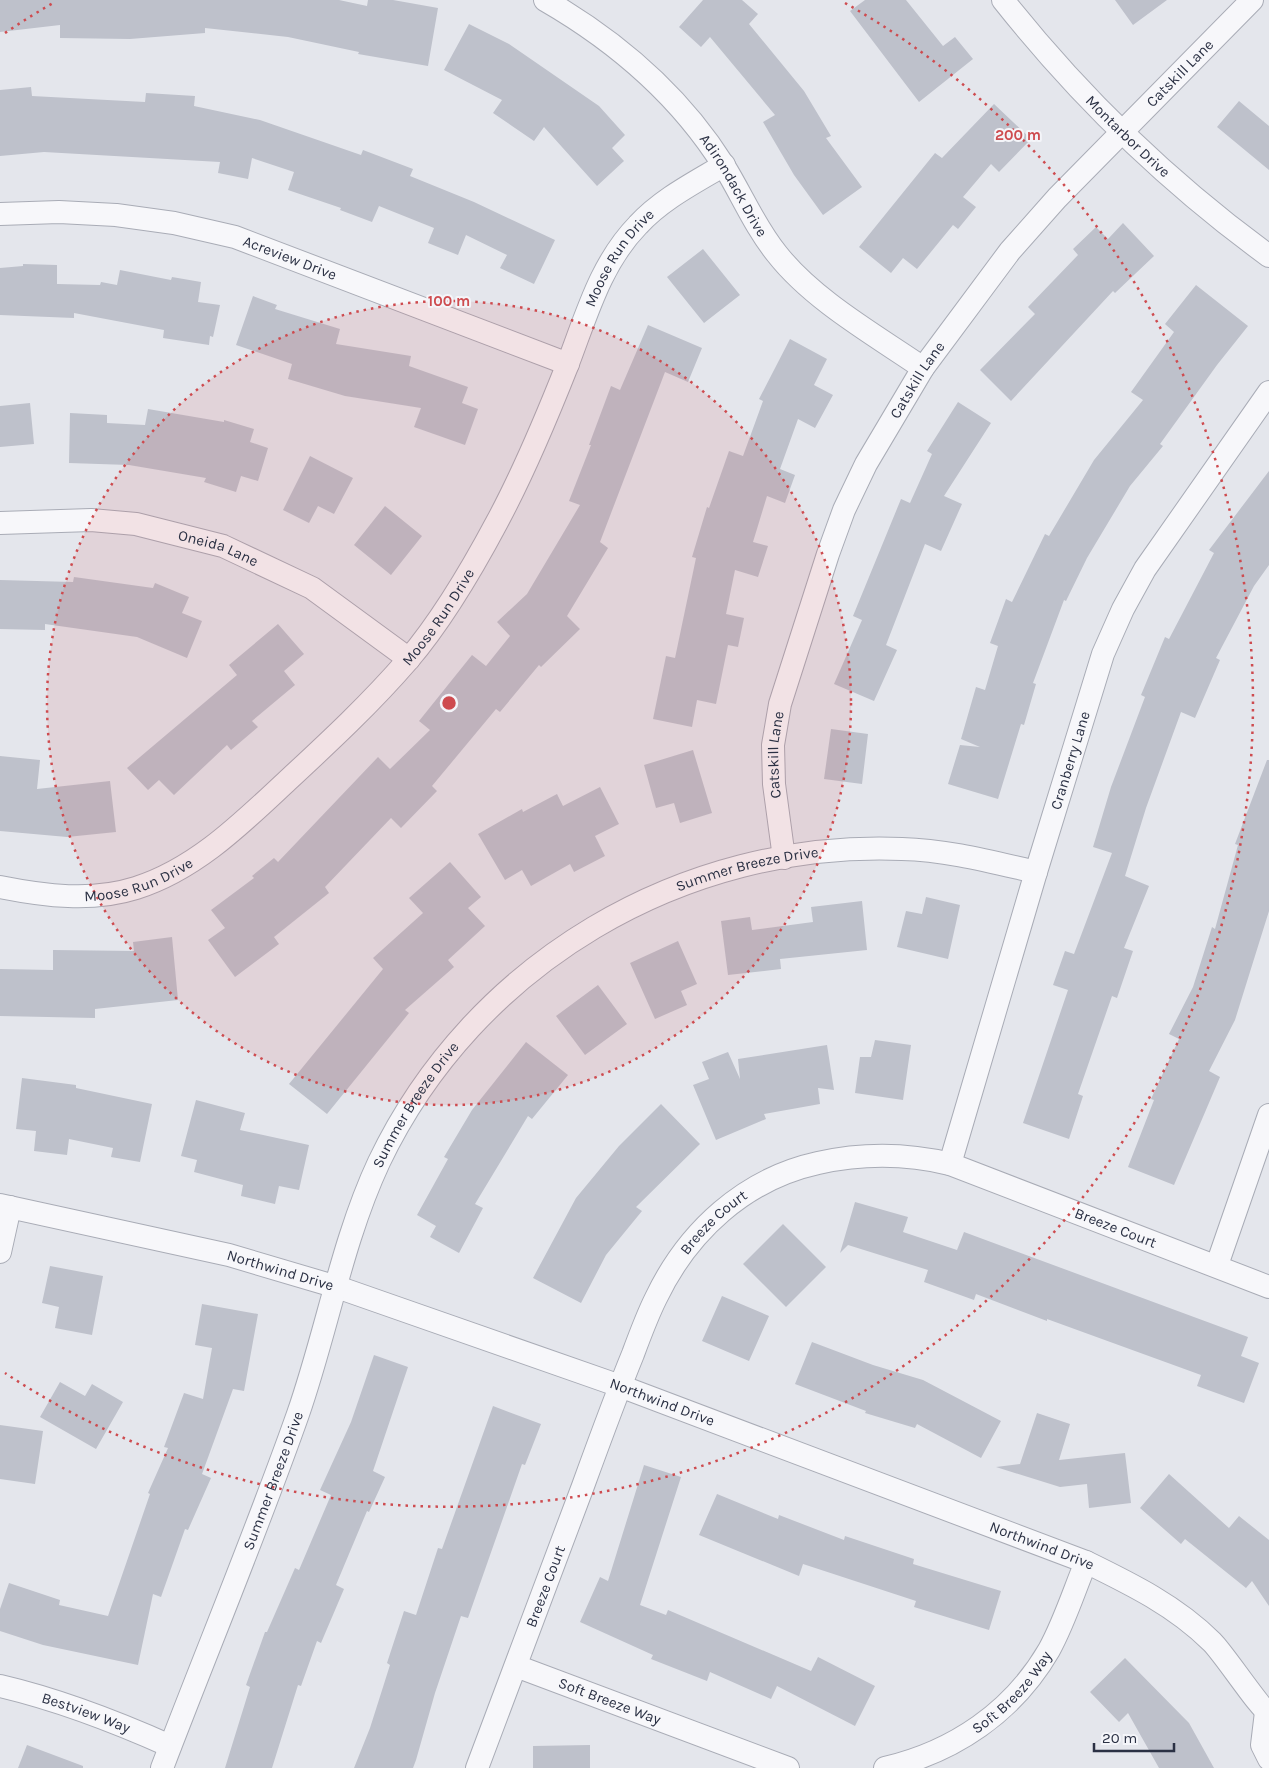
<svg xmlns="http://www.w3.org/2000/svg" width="1269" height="1768" font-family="Karla,sans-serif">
<rect width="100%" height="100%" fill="#e4e6ec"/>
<!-- building -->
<path fill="#bec1cb" d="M 0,0 L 339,0 L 367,6 L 368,0 L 393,0 L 438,8 L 428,66 L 358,54 L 359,52 L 288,37 L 205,28 L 205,33 L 130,39 L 60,38 L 60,25 L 0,32 Z
M 703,0 L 742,0 L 758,14 L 749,24 L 804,91 L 831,136 L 826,138 L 862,187 L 823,215 L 794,175 L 763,122 L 775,115 L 710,37 L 701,47 L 679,27 Z
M 865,0 L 906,0 L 943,46 L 955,37 L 973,59 L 919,102 L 850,11 Z
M 1115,0 L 1167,0 L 1133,25 Z
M 469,24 L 509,44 L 599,106 L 625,135 L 612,148 L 624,161 L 597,186 L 544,127 L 534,141 L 493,113 L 502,100 L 444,70 Z
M 31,87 L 32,96 L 145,102 L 146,93 L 195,96 L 194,106 L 260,120 L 361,155 L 363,150 L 413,169 L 410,176 L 474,202 L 555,240 L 534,284 L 500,268 L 507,255 L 466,235 L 458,255 L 428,243 L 434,228 L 379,206 L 372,222 L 340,210 L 341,208 L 288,190 L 294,172 L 252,158 L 248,179 L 218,173 L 220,162 L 44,152 L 0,156 L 0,90 Z
M 1239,101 L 1269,126 L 1269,170 L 1217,127 Z
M 994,104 L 1031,139 L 999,172 L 991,164 L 963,197 L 976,207 L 958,229 L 953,225 L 917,269 L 903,258 L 891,273 L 859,247 L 935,153 L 942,158 Z
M 1123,223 L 1154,256 L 1115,293 L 1113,291 L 1011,401 L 980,370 L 1035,314 L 1028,307 L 1078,255 L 1073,249 L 1096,227 L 1108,239 Z
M 703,249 L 740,295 L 704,323 L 667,277 Z
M 23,264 L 57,265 L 57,284 L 100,285 L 101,282 L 117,285 L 120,270 L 171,280 L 172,277 L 201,282 L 198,302 L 220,305 L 213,337 L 210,336 L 209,345 L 163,338 L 164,330 L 74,313 L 74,318 L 0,315 L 0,268 L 23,266 Z
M 1196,285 L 1248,326 L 1217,365 L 1160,444 L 1163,446 L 1130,486 L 1087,558 L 1066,601 L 1064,600 L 1033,683 L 1036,684 L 1024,725 L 1021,724 L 998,799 L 948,784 L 960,745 L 980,747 L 961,739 L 976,687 L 985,690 L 998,646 L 990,643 L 1006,599 L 1012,602 L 1045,534 L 1049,536 L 1094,460 L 1143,400 L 1131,392 L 1174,332 L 1165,324 Z
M 253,296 L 277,305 L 275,309 L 340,329 L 336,344 L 411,356 L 409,366 L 468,387 L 462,403 L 478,409 L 465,445 L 414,427 L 421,408 L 345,396 L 288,379 L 292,364 L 236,345 Z
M 648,325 L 702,348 L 688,382 L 665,372 L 600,542 L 608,548 L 567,616 L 580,629 L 541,667 L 539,665 L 500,712 L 496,709 L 432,786 L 437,791 L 401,828 L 391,818 L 325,887 L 329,893 L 274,937 L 279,944 L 235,977 L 208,940 L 225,928 L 211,910 L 254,878 L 252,876 L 274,858 L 278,862 L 378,757 L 390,769 L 430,730 L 419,721 L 472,655 L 486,666 L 510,636 L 497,622 L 527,594 L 580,505 L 569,501 L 591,445 L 589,445 L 611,386 L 620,390 Z
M 790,339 L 827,359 L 814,385 L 833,395 L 815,428 L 798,419 L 780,469 L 795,475 L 785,503 L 767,496 L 753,542 L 768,546 L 758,577 L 735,570 L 726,614 L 744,618 L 738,647 L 728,645 L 716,704 L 697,700 L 692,727 L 653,719 L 666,656 L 675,658 L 696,558 L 692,557 L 707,507 L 709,508 L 729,451 L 743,456 L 763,401 L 759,399 Z
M 958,402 L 991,423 L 944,496 L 962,504 L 941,551 L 925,544 L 886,645 L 897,650 L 874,701 L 834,684 L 862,620 L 853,616 L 901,499 L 910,503 L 932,454 L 927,451 Z
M 30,403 L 34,444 L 0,447 L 0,406 Z
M 148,409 L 224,422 L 224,420 L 254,429 L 250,442 L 268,448 L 258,481 L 241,476 L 236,492 L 204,482 L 206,478 L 129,465 L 69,463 L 70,413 L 107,415 L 107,423 L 145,425 Z
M 310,456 L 353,478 L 334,514 L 318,506 L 309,523 L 283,510 Z
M 1269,471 L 1269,565 L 1254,586 L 1216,658 L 1220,660 L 1195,718 L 1181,712 L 1146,808 L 1125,876 L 1149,886 L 1124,948 L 1133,951 L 1117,998 L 1112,996 L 1078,1094 L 1083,1096 L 1069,1139 L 1023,1123 L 1068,990 L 1053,985 L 1065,951 L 1074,954 L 1112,853 L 1093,847 L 1111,787 L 1145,697 L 1141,695 L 1165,637 L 1169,639 L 1214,553 L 1209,550 Z
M 385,506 L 422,536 L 391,575 L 354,545 Z
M 74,577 L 153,588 L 155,583 L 189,597 L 182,613 L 202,621 L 187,658 L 137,637 L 45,624 L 45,630 L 0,629 L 0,580 L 73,582 Z
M 278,624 L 304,654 L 284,671 L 295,685 L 252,721 L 258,727 L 231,750 L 227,745 L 174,795 L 159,780 L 148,790 L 127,768 L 237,675 L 229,665 Z
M 831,729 L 868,734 L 862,784 L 824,779 Z
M 693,750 L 712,813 L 680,823 L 674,803 L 656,808 L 644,765 Z
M 0,756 L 40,760 L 37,789 L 110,781 L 116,832 L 67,837 L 0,831 Z
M 1267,760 L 1269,760 L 1269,911 L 1235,1020 L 1209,1071 L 1220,1077 L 1174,1185 L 1128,1167 L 1154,1100 L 1151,1099 L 1179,1039 L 1169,1034 L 1193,987 L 1212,927 L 1215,929 L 1238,845 L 1235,844 Z
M 600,787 L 619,824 L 595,836 L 605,856 L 574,872 L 570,864 L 531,886 L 522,870 L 505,880 L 478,834 L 522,809 L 523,812 L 557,794 L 563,806 Z
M 450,862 L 481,897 L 468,908 L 485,926 L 448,960 L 454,967 L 405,1010 L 409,1013 L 327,1114 L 289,1084 L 383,969 L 373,958 L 423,913 L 409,898 Z
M 926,897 L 960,905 L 948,959 L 897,947 L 906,911 L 922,914 Z
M 862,901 L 867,950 L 780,959 L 781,969 L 728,975 L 721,921 L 750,917 L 752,930 L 813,922 L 811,907 Z
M 172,937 L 178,1000 L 95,1009 L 95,1018 L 0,1016 L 0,969 L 53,970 L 53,950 L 134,951 L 133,942 Z
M 678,941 L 697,984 L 681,991 L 687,1005 L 655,1019 L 630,963 Z
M 598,985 L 627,1024 L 585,1055 L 556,1016 Z
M 875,1040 L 911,1045 L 903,1100 L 855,1093 L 860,1057 L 871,1057 Z
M 526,1042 L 568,1075 L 532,1119 L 528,1116 L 475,1204 L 483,1208 L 459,1253 L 430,1237 L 436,1226 L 417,1215 L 448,1159 L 444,1157 L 472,1110 Z
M 827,1045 L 834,1090 L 818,1088 L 820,1104 L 764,1114 L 766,1119 L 716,1140 L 693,1085 L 709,1079 L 702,1062 L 728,1052 L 740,1079 L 738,1059 Z
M 22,1078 L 76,1085 L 76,1088 L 152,1104 L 140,1162 L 111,1157 L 113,1148 L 69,1139 L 67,1155 L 34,1151 L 36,1131 L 16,1129 Z
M 196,1100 L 245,1113 L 240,1130 L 309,1145 L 299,1190 L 279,1186 L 275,1204 L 241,1196 L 243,1185 L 194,1172 L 197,1160 L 181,1156 Z
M 661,1104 L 700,1144 L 636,1207 L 642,1211 L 606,1255 L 581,1303 L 533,1278 L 576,1198 L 619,1146 Z
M 855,1202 L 908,1217 L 903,1232 L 957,1250 L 964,1232 L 1248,1337 L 1241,1356 L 1259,1363 L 1244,1403 L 1197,1386 L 1201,1375 L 1047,1319 L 1047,1321 L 976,1294 L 974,1300 L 924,1282 L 928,1270 L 848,1245 L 840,1253 Z
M 783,1224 L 826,1267 L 786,1307 L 743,1264 Z
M 50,1266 L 103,1276 L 92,1335 L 55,1328 L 59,1307 L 42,1303 Z
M 722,1296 L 769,1316 L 749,1361 L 702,1341 Z
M 202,1304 L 258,1314 L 244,1391 L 233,1389 L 202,1474 L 211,1478 L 188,1530 L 185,1529 L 161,1597 L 153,1594 L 138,1665 L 43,1645 L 0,1631 L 0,1609 L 9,1583 L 60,1600 L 59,1605 L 108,1616 L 150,1494 L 148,1493 L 168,1448 L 164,1447 L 184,1393 L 203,1399 L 212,1348 L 195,1345 Z
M 812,1342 L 873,1365 L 923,1380 L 1001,1421 L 981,1458 L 917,1424 L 915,1428 L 865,1413 L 866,1411 L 795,1384 Z
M 374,1355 L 408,1367 L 373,1471 L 385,1477 L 369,1512 L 367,1511 L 336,1585 L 344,1589 L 321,1643 L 317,1641 L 301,1686 L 298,1685 L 272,1768 L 225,1768 L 250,1687 L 246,1685 L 265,1632 L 267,1632 L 295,1568 L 299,1570 L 331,1495 L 320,1490 L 351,1422 Z
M 60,1382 L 85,1396 L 92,1384 L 123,1402 L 96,1449 L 40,1417 Z
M 493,1406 L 541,1424 L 525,1465 L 522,1464 L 468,1618 L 461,1616 L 435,1693 L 416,1760 L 413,1768 L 354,1768 L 370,1728 L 390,1665 L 387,1663 L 404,1611 L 416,1615 L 438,1548 L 442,1549 Z
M 1037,1413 L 1070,1424 L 1059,1460 L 1125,1453 L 1131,1503 L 1089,1508 L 1087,1484 L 1060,1487 L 996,1467 L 1020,1464 Z
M 0,1425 L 43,1431 L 35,1484 L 0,1479 Z
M 644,1465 L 681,1477 L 640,1605 L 666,1615 L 668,1610 L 811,1671 L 818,1657 L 875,1686 L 855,1726 L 777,1686 L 771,1699 L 710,1672 L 707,1681 L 651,1659 L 653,1655 L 580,1622 L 600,1577 L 608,1581 Z
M 1169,1474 L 1229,1528 L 1239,1516 L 1269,1540 L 1269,1606 L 1252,1581 L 1246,1588 L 1185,1539 L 1181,1544 L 1140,1508 Z
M 717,1494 L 778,1519 L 779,1515 L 844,1540 L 845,1536 L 914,1559 L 913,1564 L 1001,1591 L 989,1630 L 914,1607 L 916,1601 L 803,1564 L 799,1576 L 699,1535 Z
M 1125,1658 L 1189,1723 L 1214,1768 L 1159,1768 L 1128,1713 L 1119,1722 L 1090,1692 Z
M 27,1745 L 83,1766 L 83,1768 L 18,1768 Z
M 590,1745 L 590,1768 L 533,1768 L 533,1746 Z"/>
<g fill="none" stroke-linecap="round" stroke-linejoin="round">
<defs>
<g id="minor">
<path id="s1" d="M 545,0 C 616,41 680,96 724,166 C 742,195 755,227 777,254 C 813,300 875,335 923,368"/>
<path id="s2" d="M 1003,0 C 1080,97 1169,183 1269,256"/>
<path id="s3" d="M 0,214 L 59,212 L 116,215 L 174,223 L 235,237 L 568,364"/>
<path id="s4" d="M 0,523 L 91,520 L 136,524 L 223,546 L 312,588 L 409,659"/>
<path id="s5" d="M 784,858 L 774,784 L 773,745 L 780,704 L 828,554 L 844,510 L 866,464 L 923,368 L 1010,251 L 1057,198 L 1252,0"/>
<path id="s6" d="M 0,887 C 45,896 92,902 136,888 C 196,869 242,823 287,781 C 329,742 371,703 408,660 C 443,619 472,569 497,522 C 524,472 546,419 567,366 C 586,317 600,264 638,225 C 662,199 694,183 724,165"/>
<path id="s7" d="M 950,1164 L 1036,872 L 1103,654 L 1123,609 L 1145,569 L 1269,392"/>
<path id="s8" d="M 0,1205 L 229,1255 L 337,1287 L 620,1386 L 1086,1562 C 1131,1584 1176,1606 1212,1642 C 1225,1655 1260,1709 1269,1713"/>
<path d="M 0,1252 L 10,1207"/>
<path d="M 1217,1265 L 1269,1115"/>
<path id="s9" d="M 516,1666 L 788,1768"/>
<path id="s10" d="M 0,1686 C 60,1700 114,1721 170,1746"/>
<path d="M 1266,1712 L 1262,1745 L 1269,1759"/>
<path id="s11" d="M 162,1768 C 207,1650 256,1533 298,1414 C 327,1331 342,1241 379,1162 C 474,963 683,840 902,849 C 947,850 992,862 1036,872"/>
<path id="s12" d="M 477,1768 C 513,1674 548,1580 583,1486 C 599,1442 615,1398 633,1354 C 640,1335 647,1316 656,1298 C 688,1231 745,1179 818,1163 C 863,1153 905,1153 950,1164 L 1269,1287"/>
<path id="s13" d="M 885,1768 C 954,1752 1013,1712 1049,1650 C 1064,1623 1074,1591 1086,1562"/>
</g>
</defs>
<!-- minor casing -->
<use href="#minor" stroke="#a9acb6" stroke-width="24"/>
<!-- minor -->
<use href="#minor" stroke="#f7f7fa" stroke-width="22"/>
</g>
<!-- distance rings -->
<circle cx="449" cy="703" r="402" fill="#ce4b4f" fill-opacity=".12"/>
<g fill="none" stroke="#ce4b4f" stroke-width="2.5" stroke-dasharray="2.5 5">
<circle cx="449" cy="703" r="402"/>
<path d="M5 33A804 804 0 0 1 53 3M845 3A804 804 0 1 1 5 1373"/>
</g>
<g text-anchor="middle" stroke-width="4" stroke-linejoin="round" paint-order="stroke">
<!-- street labels -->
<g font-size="15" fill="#2b3144" stroke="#f4f5f9">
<text dy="5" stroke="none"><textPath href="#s5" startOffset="914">Catskill Lane</textPath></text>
<text dy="5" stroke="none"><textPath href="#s2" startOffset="185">Montarbor Drive</textPath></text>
<text dy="5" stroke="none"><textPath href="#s1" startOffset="268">Adirondack Drive</textPath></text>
<text dy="5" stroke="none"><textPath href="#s3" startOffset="296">Acreview Drive</textPath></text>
<text dy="5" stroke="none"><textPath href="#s6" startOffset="952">Moose Run Drive</textPath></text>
<text dy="5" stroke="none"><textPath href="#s5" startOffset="509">Catskill Lane</textPath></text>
<text dy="5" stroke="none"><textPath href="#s4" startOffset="222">Oneida Lane</textPath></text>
<text dy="5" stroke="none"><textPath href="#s6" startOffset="548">Moose Run Drive</textPath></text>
<text dy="5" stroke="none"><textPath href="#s5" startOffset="104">Catskill Lane</textPath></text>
<text dy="5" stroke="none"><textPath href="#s7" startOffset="421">Cranberry Lane</textPath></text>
<text dy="5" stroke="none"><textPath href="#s11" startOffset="1132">Summer Breeze Drive</textPath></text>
<text dy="5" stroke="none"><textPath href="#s6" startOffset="142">Moose Run Drive</textPath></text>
<text dy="5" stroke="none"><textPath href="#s11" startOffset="712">Summer Breeze Drive</textPath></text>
<text dy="5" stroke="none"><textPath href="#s12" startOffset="599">Breeze Court</textPath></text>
<text dy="5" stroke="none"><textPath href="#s12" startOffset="1032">Breeze Court</textPath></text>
<text dy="5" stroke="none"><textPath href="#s8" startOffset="288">Northwind Drive</textPath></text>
<text dy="5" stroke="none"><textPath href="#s8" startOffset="692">Northwind Drive</textPath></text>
<text dy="5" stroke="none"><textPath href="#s11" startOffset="308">Summer Breeze Drive</textPath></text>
<text dy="5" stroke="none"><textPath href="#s8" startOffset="1098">Northwind Drive</textPath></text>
<text dy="5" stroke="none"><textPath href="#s12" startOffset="194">Breeze Court</textPath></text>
<text dy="5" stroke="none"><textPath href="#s13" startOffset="151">Soft Breeze Way</textPath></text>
<text dy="5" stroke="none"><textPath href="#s9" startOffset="100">Soft Breeze Way</textPath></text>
<text dy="5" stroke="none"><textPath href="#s10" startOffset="90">Bestview Way</textPath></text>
</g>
</g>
<circle cx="449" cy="703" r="8" fill="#ce4b4f" stroke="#f4f5f9" stroke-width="2.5"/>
<g font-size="15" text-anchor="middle" font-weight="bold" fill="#ce4b4f" stroke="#f4f5f9" stroke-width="4" stroke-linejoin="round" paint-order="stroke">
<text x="1018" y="140">200 m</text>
<text x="449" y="306">100 m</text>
</g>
<!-- scale -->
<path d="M1094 1743v8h80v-8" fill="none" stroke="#2b3144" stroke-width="2.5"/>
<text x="1102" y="1743" font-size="15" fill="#2b3144" stroke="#f4f5f9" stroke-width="4" paint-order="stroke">20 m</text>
</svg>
